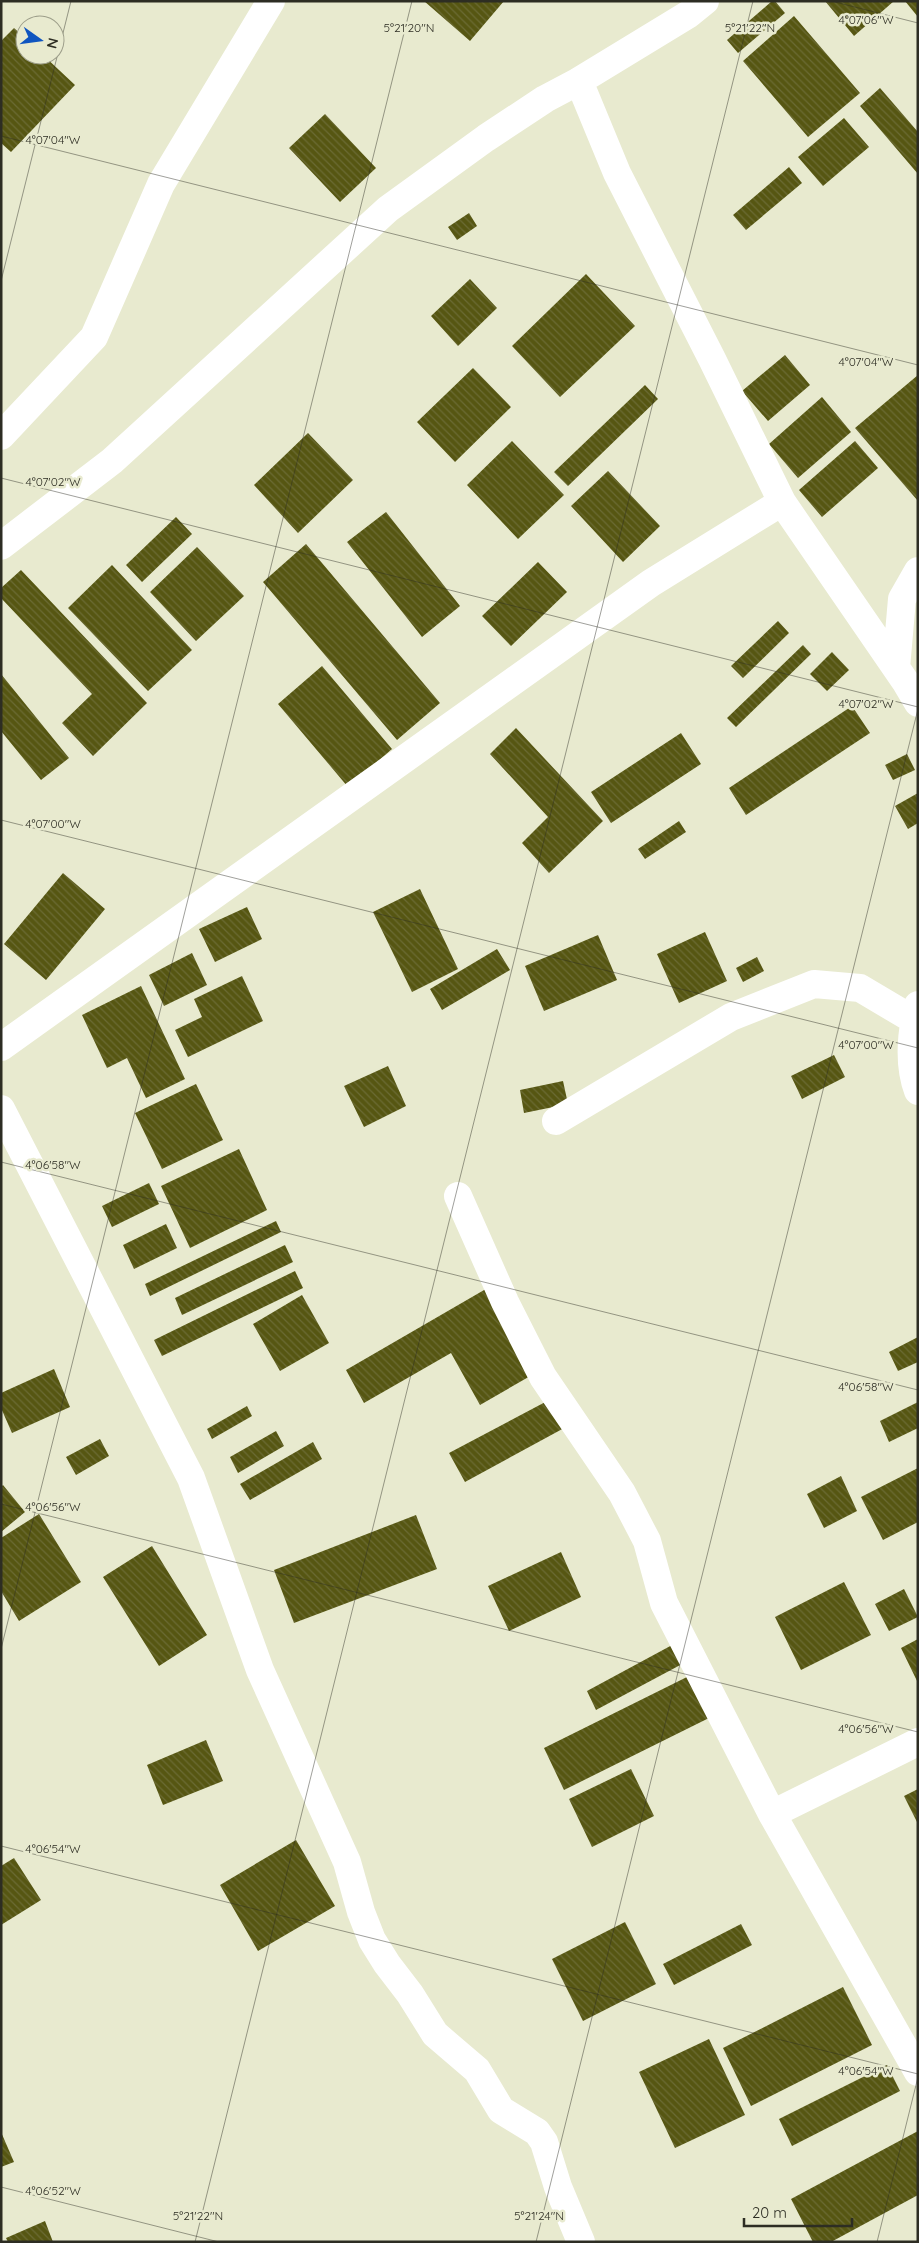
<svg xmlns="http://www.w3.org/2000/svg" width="919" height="2243" font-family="Quicksand,sans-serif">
<defs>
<pattern id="building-back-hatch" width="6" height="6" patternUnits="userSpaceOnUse" patternTransform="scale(1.25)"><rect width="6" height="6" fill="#565612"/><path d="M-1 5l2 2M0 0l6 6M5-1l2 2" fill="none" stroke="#6b6b34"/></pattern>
</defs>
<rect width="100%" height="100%" fill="#e8eacf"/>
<!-- building -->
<path fill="url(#building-back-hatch)" d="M 424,1 L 504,1 L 470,41 Z
M 772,1 L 775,1 L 785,13 L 738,53 L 727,40 Z
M 825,1 L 894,1 L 854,36 Z
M 905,1 L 918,1 L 918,17 Z
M 794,16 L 860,93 L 808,137 L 743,61 Z
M 14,28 L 25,38 L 25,55 L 43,55 L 75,85 L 11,152 L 1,143 L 1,41 Z
M 880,88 L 918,132 L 918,174 L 860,106 Z
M 325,114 L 376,168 L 340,202 L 289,148 Z
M 844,118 L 869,147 L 823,186 L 798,157 Z
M 789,167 L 802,183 L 746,230 L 733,215 Z
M 469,213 L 477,226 L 457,240 L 448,227 Z
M 586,274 L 635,326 L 560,397 L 512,346 Z
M 470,279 L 497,308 L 458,346 L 431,316 Z
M 785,355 L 810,385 L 768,421 L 742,391 Z
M 473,368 L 511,407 L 455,462 L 417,422 Z
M 918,375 L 918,501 L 855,428 Z
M 645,385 L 658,399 L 568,486 L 554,472 Z
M 822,397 L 851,432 L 798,478 L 769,444 Z
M 308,433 L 353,480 L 298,533 L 254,485 Z
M 512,441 L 564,495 L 518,539 L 467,485 Z
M 855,441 L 878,468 L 822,517 L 799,490 Z
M 608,471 L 660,526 L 623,562 L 571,506 Z
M 386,512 L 460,606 L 422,637 L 347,542 Z
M 176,517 L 192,534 L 142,582 L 126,565 Z
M 306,544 L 440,703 L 397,740 L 263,582 Z
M 197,547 L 244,596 L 196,641 L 150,592 Z
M 538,562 L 567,592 L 511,646 L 482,616 Z
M 112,565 L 192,650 L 148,691 L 68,608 Z
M 21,570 L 147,703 L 93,756 L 62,723 L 92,694 L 1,598 L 1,588 Z
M 778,621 L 789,633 L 743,678 L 731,666 Z
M 803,645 L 811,654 L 736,727 L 727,718 Z
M 832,652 L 849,670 L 827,691 L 810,674 Z
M 322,666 L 392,749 L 348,787 L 278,704 Z
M 1,674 L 69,758 L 41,780 L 1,731 Z
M 852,706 L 870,733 L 746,815 L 729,788 Z
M 516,728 L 603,821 L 549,873 L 522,843 L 548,817 L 490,754 Z
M 681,733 L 701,764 L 611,823 L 591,792 Z
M 907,754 L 915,770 L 893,780 L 885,765 Z
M 918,793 L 918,823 L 908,829 L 895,806 Z
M 679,821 L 686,832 L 645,859 L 638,849 Z
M 63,873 L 105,909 L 46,980 L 4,944 Z
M 420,889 L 458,969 L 412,992 L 373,912 Z
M 247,907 L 262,939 L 215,962 L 199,929 Z
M 705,932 L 727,981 L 679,1003 L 657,954 Z
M 598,935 L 617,980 L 544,1011 L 525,966 Z
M 497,949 L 510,970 L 442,1010 L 430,989 Z
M 192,953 L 207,985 L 164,1006 L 149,975 Z
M 757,957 L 764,971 L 743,982 L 736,968 Z
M 242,976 L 263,1021 L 188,1057 L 175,1030 L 202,1017 L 194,999 Z
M 141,986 L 185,1079 L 146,1098 L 127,1058 L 107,1068 L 82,1015 Z
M 834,1055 L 845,1077 L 802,1099 L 791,1076 Z
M 388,1066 L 406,1106 L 364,1127 L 344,1086 Z
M 563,1081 L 568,1104 L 524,1113 L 520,1090 Z
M 196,1084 L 223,1140 L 162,1169 L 135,1113 Z
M 239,1149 L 267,1210 L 190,1248 L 161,1186 Z
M 149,1183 L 159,1204 L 112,1227 L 102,1206 Z
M 276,1221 L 281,1232 L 150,1296 L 145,1284 Z
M 166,1224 L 177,1248 L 134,1269 L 123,1245 Z
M 285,1245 L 293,1262 L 182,1315 L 175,1298 Z
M 295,1271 L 303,1288 L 162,1356 L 154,1340 Z
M 491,1286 L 539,1371 L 480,1405 L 451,1353 L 364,1403 L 346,1370 Z
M 302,1295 L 329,1343 L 280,1371 L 253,1324 Z
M 918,1337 L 918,1362 L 898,1371 L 889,1352 Z
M 54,1369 L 70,1407 L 12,1433 L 1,1408 L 1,1393 Z
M 551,1399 L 566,1427 L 465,1482 L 449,1453 Z
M 918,1402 L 918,1428 L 889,1442 L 880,1421 Z
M 247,1406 L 252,1416 L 212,1439 L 207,1429 Z
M 276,1431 L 284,1446 L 238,1473 L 230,1457 Z
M 100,1439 L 109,1456 L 76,1475 L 66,1457 Z
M 313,1442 L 322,1459 L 250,1500 L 240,1484 Z
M 918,1468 L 918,1522 L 883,1540 L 861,1497 Z
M 841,1476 L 857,1511 L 824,1528 L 807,1494 Z
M 3,1485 L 25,1512 L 1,1532 L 1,1487 Z
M 39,1514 L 81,1582 L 19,1621 L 1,1591 L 1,1538 Z
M 416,1515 L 437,1569 L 294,1623 L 274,1570 Z
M 152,1546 L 207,1635 L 159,1666 L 103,1577 Z
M 561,1552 L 581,1597 L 509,1631 L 488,1586 Z
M 844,1582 L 871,1635 L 801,1670 L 775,1617 Z
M 904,1589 L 918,1617 L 889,1631 L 875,1604 Z
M 918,1639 L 918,1683 L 901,1648 Z
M 674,1644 L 684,1663 L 596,1710 L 587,1691 Z
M 691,1675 L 711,1717 L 564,1790 L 544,1748 Z
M 206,1740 L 223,1781 L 163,1805 L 147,1765 Z
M 631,1769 L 654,1816 L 592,1847 L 569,1799 Z
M 918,1789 L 918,1824 L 904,1796 Z
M 296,1840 L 335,1906 L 258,1951 L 220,1885 Z
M 14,1858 L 41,1900 L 1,1925 L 1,1866 Z
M 625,1922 L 656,1984 L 583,2021 L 552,1959 Z
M 741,1924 L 752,1945 L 674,1985 L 663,1964 Z
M 843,1987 L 872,2045 L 751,2106 L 723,2048 Z
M 709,2039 L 745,2115 L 675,2148 L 639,2072 Z
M 887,2065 L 900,2091 L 792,2146 L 779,2119 Z
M 918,2131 L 918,2195 L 831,2242 L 813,2242 L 791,2199 Z
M 1,2132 L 14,2162 L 1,2167 Z
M 45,2221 L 53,2242 L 8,2242 L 6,2238 Z"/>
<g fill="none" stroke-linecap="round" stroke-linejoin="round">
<!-- minor -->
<path stroke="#fff" stroke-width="28" d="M 579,81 L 617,173 L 712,359 L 782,502 L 905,681 L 918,703
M 1,436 L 94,337 L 161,184 L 271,1
M 1,546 L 112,461 L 388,209 L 486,138 L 545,99 L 579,81 L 689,14 L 705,1
M 896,668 L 902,599 L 918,571
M 918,1005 C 911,1033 908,1064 918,1091
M 1,1047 L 651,583 L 782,502
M 1,1109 L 191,1478 L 260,1670 L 347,1862 L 361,1912 L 372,1940 L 387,1964 L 410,1994 L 435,2034 L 477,2070 L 501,2110 L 537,2132 L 544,2142 L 558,2187 L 581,2242
M 556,1121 L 731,1017 L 814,984 L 860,988 L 914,1020
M 458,1196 L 505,1302 L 543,1377 L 622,1493 L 647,1541 L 664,1603 L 772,1814 L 918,2072
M 772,1814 L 918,1742"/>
</g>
<!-- ticks -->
<path fill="none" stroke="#2d2d23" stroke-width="1" stroke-opacity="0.45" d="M 831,1 L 918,23M 1,136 L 918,365M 1,281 L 71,1M 1,478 L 918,707M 1,820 L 918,1048M 1,1162 L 918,1390M 1,1504 L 918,1732M 1,1649 L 412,1M 1,1846 L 918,2074M 1,2187 L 219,2242M 195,2242 L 753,1M 536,2242 L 918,709M 877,2242 L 918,2077"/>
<g font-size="12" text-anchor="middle" fill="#2d2d23" stroke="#e8eacf" stroke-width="5" stroke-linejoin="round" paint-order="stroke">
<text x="866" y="24">4°07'06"W</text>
<text x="409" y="32">5°21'20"N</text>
<text x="750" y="32">5°21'22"N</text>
<text x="53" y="144">4°07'04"W</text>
<text x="866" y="366">4°07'04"W</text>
<text x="53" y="486">4°07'02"W</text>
<text x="866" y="708">4°07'02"W</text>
<text x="53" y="828">4°07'00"W</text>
<text x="866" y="1049">4°07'00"W</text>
<text x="53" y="1169">4°06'58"W</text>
<text x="866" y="1391">4°06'58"W</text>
<text x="53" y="1511">4°06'56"W</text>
<text x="866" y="1733">4°06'56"W</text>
<text x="53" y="1853">4°06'54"W</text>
<text x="866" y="2075">4°06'54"W</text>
<text x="53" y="2195">4°06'52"W</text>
<text x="198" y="2220">5°21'22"N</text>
<text x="539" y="2220">5°21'24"N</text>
</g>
<!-- border -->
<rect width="919" height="2243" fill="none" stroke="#2d2d23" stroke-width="5"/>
<!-- north arrow -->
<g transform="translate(40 40) rotate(104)"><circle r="24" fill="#e8eacf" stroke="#9d9e8a"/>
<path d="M0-4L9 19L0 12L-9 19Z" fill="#0f55c0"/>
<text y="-8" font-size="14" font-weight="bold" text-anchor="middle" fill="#2d2d23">N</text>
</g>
<!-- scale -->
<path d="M744 2218v8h108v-8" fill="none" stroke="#2d2d23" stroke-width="2.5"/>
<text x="752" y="2218" font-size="15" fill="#2d2d23" stroke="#e8eacf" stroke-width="4" paint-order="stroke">20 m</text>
</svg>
